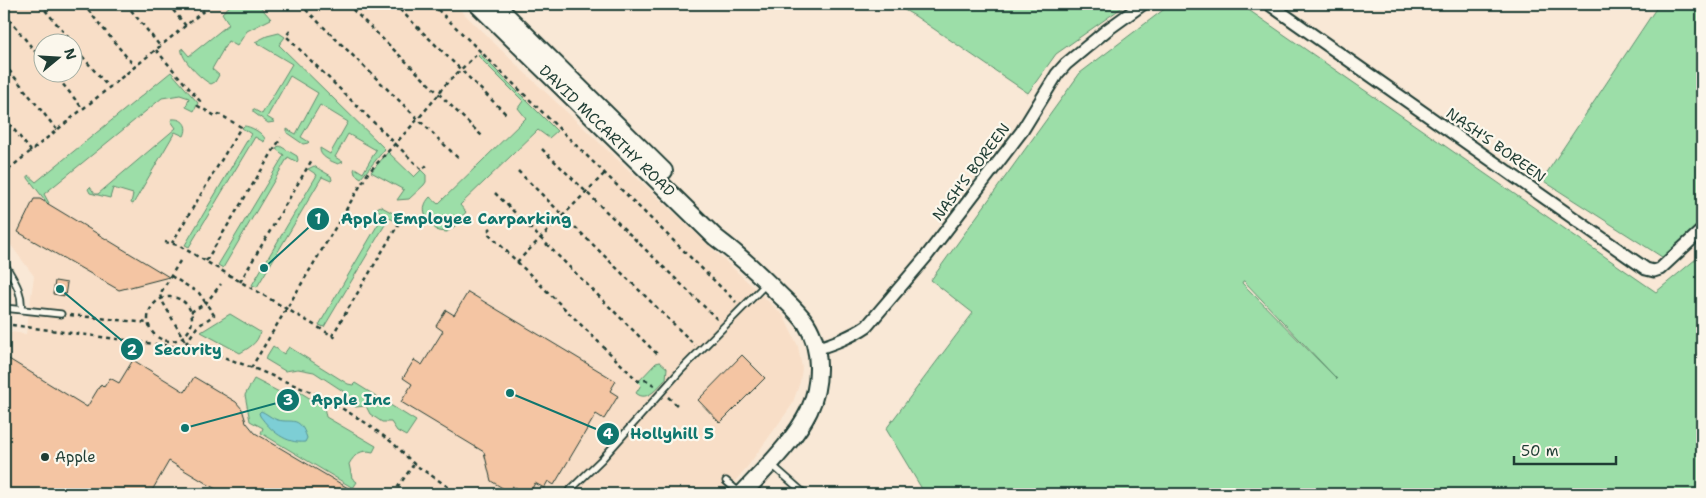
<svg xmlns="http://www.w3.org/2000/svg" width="1706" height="498" font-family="'Shantell Sans',sans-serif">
<rect width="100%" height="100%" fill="#f9e8d6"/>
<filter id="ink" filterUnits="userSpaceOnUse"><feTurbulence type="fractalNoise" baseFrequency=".02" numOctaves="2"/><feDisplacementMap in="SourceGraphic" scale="10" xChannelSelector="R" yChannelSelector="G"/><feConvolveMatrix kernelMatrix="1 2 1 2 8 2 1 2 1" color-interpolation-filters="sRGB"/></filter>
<g filter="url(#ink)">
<!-- built -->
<path fill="#f8dec7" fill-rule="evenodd" d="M 4,4 L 454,4 L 522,70 L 783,315 L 798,346 L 802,368 L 800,382 L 792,405 L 748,466 L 724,494 L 4,494 L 4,331 L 26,334 L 34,276 L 4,236 ZM 42,42 L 72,42 L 72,72 L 42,72 Z"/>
<!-- green -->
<path fill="#9cdea8" stroke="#5e8e6e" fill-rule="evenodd" d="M 232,4 L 258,4 L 271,19 L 247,31 L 237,46 L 228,41 L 212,69 L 219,75 L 215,82 L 211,84 C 202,80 179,58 182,48 L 189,56 L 229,24 L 222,13 Z
M 894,4 L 1127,4 L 1056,54 L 1028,93 L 915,16 Z
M 1171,4 L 1240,4 L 1656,292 L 1702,254 L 1702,494 L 925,494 L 886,429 L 973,313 L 931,280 L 1080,73 ZM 1243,281 L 1244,281 L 1337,379 L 1242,283 Z
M 1659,4 L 1702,4 L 1702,223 L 1662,257 L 1542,180 Z
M 279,33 L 285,37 L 279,45 L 385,149 L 361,178 L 355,174 L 354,170 L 355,168 L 363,173 L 376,150 L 348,134 L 335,157 L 343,162 L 338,164 C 331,161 319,157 320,148 L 330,154 L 348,122 L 320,105 L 301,137 L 309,142 L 308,143 L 303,144 L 287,133 L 287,129 L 296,134 L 318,93 L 290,76 L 267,117 L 275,122 L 268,123 L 253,112 L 253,109 L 262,114 L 292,64 L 255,42 L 267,36 Z
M 480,54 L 557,131 L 549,138 L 538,130 L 460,205 L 466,212 L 454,227 L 447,232 L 438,231 C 427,222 418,209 430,197 L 438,204 L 526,118 L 518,108 L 523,101 L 478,56 Z
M 171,72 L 198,103 L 194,111 L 186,107 L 189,98 L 180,95 L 162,98 L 44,194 L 49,203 L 48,204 L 28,178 L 28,175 L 36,182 Z
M 172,119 C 183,118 189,126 184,136 L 175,132 L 133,204 L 131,203 L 133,194 L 113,188 L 110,198 L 90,193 L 88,189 L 90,187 L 95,194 L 98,194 L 176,128 L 171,121 Z
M 244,126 C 250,126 263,133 265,139 L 264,142 L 255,137 L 189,247 L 185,245 L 251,134 L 242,128 Z
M 280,146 L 297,156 L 298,160 L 297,162 L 288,157 L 223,268 L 218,265 L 284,155 L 276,149 L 277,147 Z
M 388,152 L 414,177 L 421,170 L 426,175 L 426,182 L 424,185 L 409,199 L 397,200 L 404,190 L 371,172 Z
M 314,166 L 331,176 L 332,180 L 331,181 L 322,177 L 257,287 L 252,285 L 317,175 L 308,169 Z
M 380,206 L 400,217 L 398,222 L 389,218 L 324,327 L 319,325 L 384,214 L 376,209 Z
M 230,314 L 260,332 C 258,343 249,348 240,353 L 201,332 Z
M 273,346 L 284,354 L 289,347 L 348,384 L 353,385 L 355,383 L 416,421 L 406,436 L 397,431 L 391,422 L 382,422 L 370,414 L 366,406 L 356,407 L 346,402 L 343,391 L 314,372 L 298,369 L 285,371 L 265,359 Z
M 660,362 L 667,368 L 666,379 C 658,387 647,403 636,393 L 641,385 L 638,382 L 656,363 Z
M 254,379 L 285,395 L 298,391 L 324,407 L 326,417 L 376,446 L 373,452 C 361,449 355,454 349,464 L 352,478 L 357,482 L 353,488 L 261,433 L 263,428 L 250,421 L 245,395 Z"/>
<!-- water -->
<path fill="#7dced5" stroke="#579495" d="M 261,411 C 266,413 270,417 275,419 C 290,425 299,413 307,438 L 305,442 C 286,444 271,431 260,416 L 259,413 Z"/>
<!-- building -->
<path fill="#f4c5a3" stroke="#1f3d34" d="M 34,199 L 40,199 L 169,277 L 119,290 L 18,232 Z
M 55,281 L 67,283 L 65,296 L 53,294 Z
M 468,292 L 616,381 L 610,391 L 618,396 L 604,419 L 596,414 L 554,485 L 548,481 L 544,488 L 535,483 L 529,494 L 526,494 L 512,486 L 509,492 L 491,481 L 484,452 L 401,402 L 412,384 L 403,378 L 414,360 L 422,365 L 443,331 L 436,326 L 446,310 L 454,315 Z
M 742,355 L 765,378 L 720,423 L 698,400 Z
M 4,356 L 87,407 L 101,384 L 104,387 L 110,378 L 119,383 L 133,360 L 185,392 L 194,377 L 236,402 L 242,409 L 246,422 L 255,433 L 358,494 L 224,494 L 169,461 L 150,494 L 4,494 Z"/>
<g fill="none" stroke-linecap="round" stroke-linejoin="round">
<defs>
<path id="lane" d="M 4,263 C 13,279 23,291 21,310
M 4,289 L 5,308
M 4,308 L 61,314
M 771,464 L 805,494
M 726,481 L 741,494
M 566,494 L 602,459 L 681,370 L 766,284"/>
<path id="street" d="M 1269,4 L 1646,269 L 1654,271 L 1660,269 L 1702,230
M 816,349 C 834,343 851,337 867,326 L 925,258 L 1022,131 L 1057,74 L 1066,64 L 1107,30 L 1143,4"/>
<path id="secondary" d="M 477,4 L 715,237 C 735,252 754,269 772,287 C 783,299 797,310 806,323 C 822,348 821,385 809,411 C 795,440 764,470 742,494
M 495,4 L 664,171"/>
</defs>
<!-- lane casing -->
<use href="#lane" stroke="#1f3d34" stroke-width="9"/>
<!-- street casing -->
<use href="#street" stroke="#1f3d34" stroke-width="15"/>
<!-- secondary casing -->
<use href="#secondary" stroke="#1f3d34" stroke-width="20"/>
<!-- path -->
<path stroke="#1f3d34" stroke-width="2.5" stroke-dasharray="4 4" stroke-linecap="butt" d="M 40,4 L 72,42
M 83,4 L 135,67
M 126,4 L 160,46
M 168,4 L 186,26
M 300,4 L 459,159
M 347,4 L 483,137
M 394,4 L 506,114
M 432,4 L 736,302
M 4,13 L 42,60
M 290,31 L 286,36 L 422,170 L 427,165
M 72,44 L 109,88
M 156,50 L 200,101 L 198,106 L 217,117 L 219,114 L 241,127 L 172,243
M 4,64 L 57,130
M 53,72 L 83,109
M 4,117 L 31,151
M 542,149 L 718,320
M 518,171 L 695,345
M 4,176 L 10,168 L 211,5 L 210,4
M 495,193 L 657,354
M 491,228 L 487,232 L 638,381 L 646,380 L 654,385
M 165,242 L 178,245 L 338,339
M 180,261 L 160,294 L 161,299 L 186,343 L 258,370 L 325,398 L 366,423 L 393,443 L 414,464 L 459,494
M 206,261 L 281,138
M 517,262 L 605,173
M 240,282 L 313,158
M148 319a22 22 0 1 1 44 0a22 22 0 1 1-44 0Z
M 191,312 L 206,303 L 221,284
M 70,315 L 148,323
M 4,324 L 177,347 L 186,343 L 197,327 L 214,315 L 199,293 L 171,276
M 332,336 L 405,213
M 251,368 L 368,173 L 418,119 L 439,94 L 442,88 L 480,51
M 668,397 L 678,406
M 393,494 L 414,464"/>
<!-- lane -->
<use href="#lane" stroke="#fbf7ec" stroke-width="5.5"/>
<!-- street -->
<use href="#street" stroke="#fbf7ec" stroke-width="11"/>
<!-- secondary -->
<use href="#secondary" stroke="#fbf7ec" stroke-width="16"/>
</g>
</g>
<!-- markers -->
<circle fill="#1f3d34" stroke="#fbf7ec" stroke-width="2" cx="45" cy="457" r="5"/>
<g text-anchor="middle" stroke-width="4.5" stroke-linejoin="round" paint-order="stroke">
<!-- street labels -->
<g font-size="15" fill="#1f3d34" stroke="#fbf7ec">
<text transform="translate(607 131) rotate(44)" y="5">DAVID MCCARTHY ROAD</text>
<text transform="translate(1496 145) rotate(35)" y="5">NASH'S BOREEN</text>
<text transform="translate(971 172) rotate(-53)" y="5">NASH'S BOREEN</text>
</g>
<!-- poi labels -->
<g font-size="15" fill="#1f3d34" stroke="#fbf7ec" text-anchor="start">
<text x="55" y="462">Apple</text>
</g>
</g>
<!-- callouts -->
<path fill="none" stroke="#0f766e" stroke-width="2" d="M264 268L318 219M60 289L132 349M185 428L288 400M510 393L608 434"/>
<g fill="#0f766e" stroke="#fbf7ec" stroke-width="2">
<circle cx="264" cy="268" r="5"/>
<circle cx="60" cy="289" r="5"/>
<circle cx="185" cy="428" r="5"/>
<circle cx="510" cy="393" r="5"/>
<circle cx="318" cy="219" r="12"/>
<circle cx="132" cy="349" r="12"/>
<circle cx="288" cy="400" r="12"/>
<circle cx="608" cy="434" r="12"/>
</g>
<g font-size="15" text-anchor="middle" font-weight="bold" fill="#fff">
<text x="318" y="224">1</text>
<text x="132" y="355">2</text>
<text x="288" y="405">3</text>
<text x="608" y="439">4</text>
</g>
<g font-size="16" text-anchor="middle" font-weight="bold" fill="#0f766e" stroke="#fbf7ec" stroke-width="4.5" stroke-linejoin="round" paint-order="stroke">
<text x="456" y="224">Apple Employee Carparking</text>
<text x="188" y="355">Security</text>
<text x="351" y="405">Apple Inc</text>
<text x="672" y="439">Hollyhill 5</text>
</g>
<!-- margin -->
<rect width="1706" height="498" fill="none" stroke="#fbf7ec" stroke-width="20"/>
<rect x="10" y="10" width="1686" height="478" fill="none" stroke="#1f3d34" stroke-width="2" filter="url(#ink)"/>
<!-- north arrow -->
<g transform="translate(58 58) rotate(72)"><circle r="24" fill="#fbf7ec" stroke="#a3ada2"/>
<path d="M0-4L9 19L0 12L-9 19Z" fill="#1f3d34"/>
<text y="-8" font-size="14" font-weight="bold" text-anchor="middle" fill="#1f3d34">N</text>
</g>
<!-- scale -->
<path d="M1514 456v8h102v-8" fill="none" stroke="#1f3d34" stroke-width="2.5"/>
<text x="1521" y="456" font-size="15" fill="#1f3d34" stroke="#fbf7ec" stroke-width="4" paint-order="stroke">50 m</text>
</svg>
